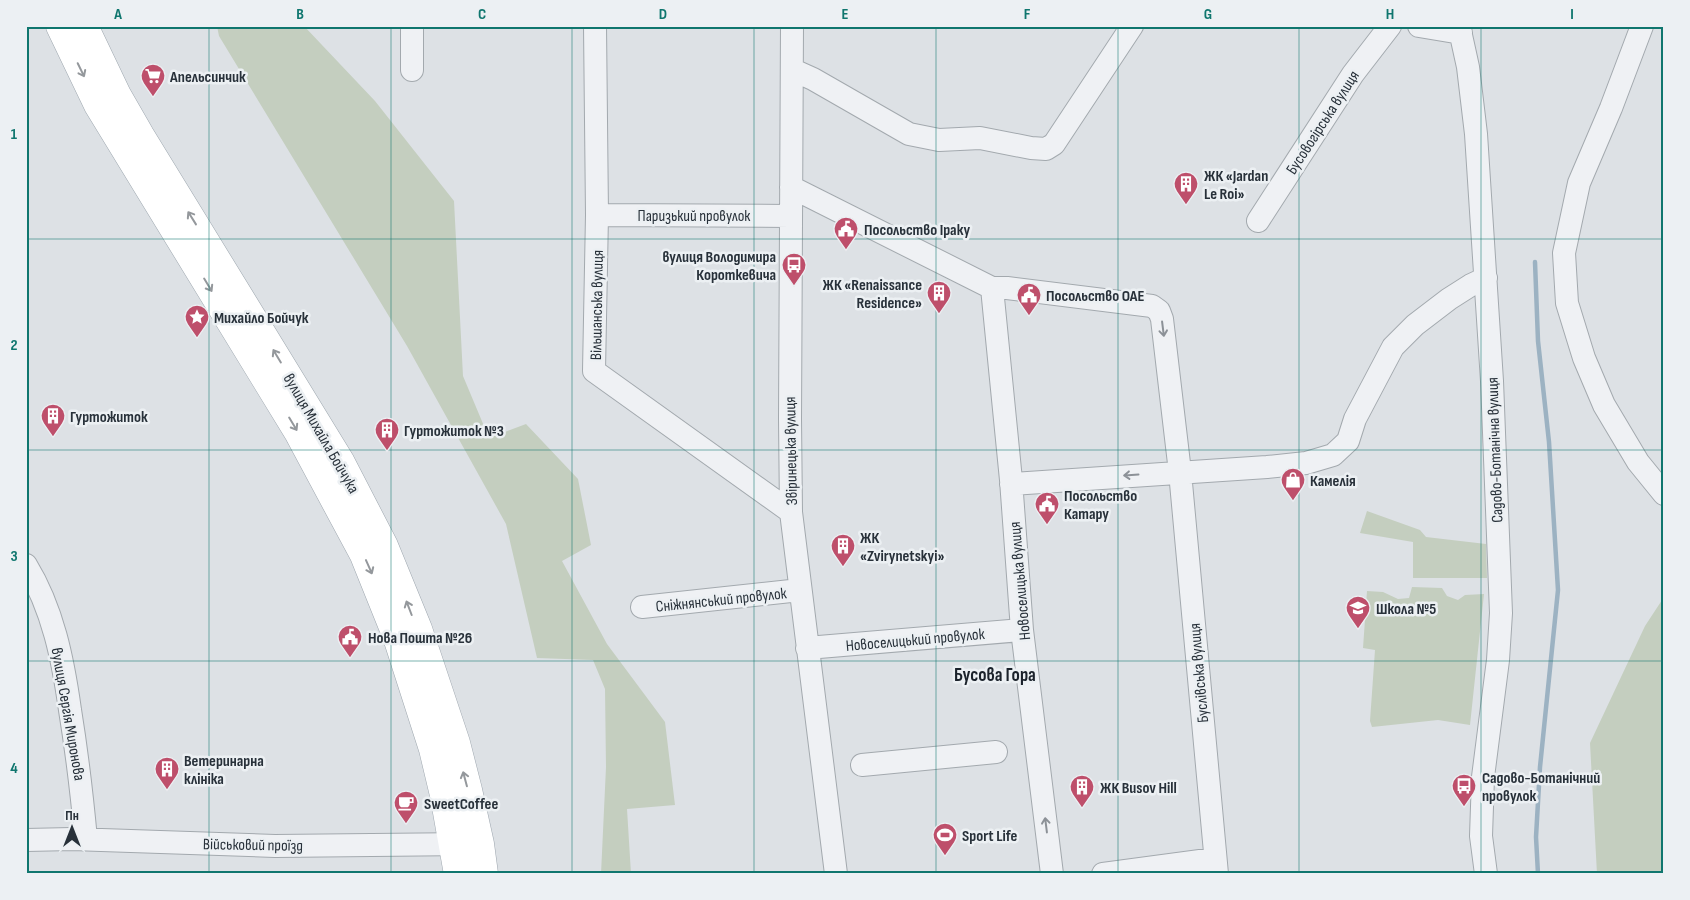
<svg xmlns="http://www.w3.org/2000/svg" width="1690" height="900" font-family="'Sofia Sans Condensed',sans-serif">
<rect width="100%" height="100%" fill="#dde1e5"/>
<!-- green -->
<path fill="#c4cebf" d="M 217,26 L 304,26 L 375,101 L 454,201 L 463,376 L 489,438 L 526,424 L 578,479 L 591,545 L 562,561 L 607,644 L 665,722 L 675,805 L 627,809 L 631,874 L 601,874 L 606,767 L 605,689 L 593,660 L 537,658 L 506,524 L 407,346 L 219,36 Z
M 1367,511 L 1420,530 L 1426,537 L 1486,544 L 1487,578 L 1413,578 L 1413,542 L 1360,533 Z
M 1412,587 L 1442,588 L 1447,596 L 1458,600 L 1465,595 L 1484,594 L 1470,725 L 1438,720 L 1372,727 L 1370,721 L 1375,650 L 1363,648 L 1367,591 L 1383,592 L 1398,599 L 1409,598 Z
M 1664,597 L 1664,874 L 1597,874 L 1590,743 L 1645,626 Z"/>
<g fill="none" stroke-linecap="round" stroke-linejoin="round">
<!-- stream -->
<path stroke="#9cb2c2" stroke-width="4.5" d="M 1535,262 L 1538,341 L 1549,442 L 1558,590 L 1540,767 L 1536,837 L 1538,874"/>
<defs>
<path id="minor" d="M 412,26 L 412,70
M 595,26 L 597,215 L 594,371 L 791,512
M 792,26 L 790,419 L 791,512 L 836,874
M 1419,26 L 1461,33
M 1459,26 L 1468,67 L 1476,134 L 1492,381 L 1501,613 L 1498,660 L 1483,777 L 1481,836 L 1486,874
M 1642,26 L 1611,108 L 1579,183 L 1564,253 L 1567,303 L 1584,358 L 1604,405 L 1638,462 L 1664,494
M 793,70 L 813,79 L 909,134 L 939,140 L 980,138 L 1031,148 L 1046,149 L 1054,144 L 1132,26
M 791,187 L 992,288 L 1007,288 L 1152,306 L 1159,311 L 1162,319 L 1180,472 L 1217,874
M 597,215 L 790,216
M 1258,221 L 1353,74 L 1390,26
M 992,288 L 1011,480 L 1022,630 L 1052,874
M 1011,484 L 1267,467 L 1306,463 L 1333,455 L 1348,441 L 1355,419 L 1393,347 L 1415,325 L 1449,299 L 1471,285 L 1486,278
M 26,565 C 53,609 63,660 70,710 C 77,753 82,796 86,839
M 642,607 L 800,590
M 807,648 L 1022,630
M 862,765 L 996,752
M 26,840 L 72,839 L 275,846 L 469,844
M 1103,874 L 1215,859"/>
<path id="major" d="M 60,26 L 98,105 L 298,432 L 364,555 L 397,637 L 433,749 L 444,795 L 458,874
M 84,26 L 117,95 L 140,135 L 340,461 L 384,546 L 418,629 L 456,743 L 468,790 L 480,844 L 484,874"/>
</defs>
<!-- minor casing -->
<use href="#minor" stroke="#a3a9ae" stroke-width="24"/>
<!-- major casing -->
<use href="#major" stroke="#9ea7af" stroke-width="29"/>
<!-- minor -->
<use href="#minor" stroke="#eff1f4" stroke-width="22"/>
<!-- major -->
<use href="#major" stroke="#fff" stroke-width="28"/>
</g>
<!-- one-way arrows -->
<defs><path id="oneway-shaft" d="M-6 0H5M1.5-3L5.5 0L1.5 3" fill="none" stroke-width="1.6" stroke-linecap="round" stroke-linejoin="round" transform="scale(1.25)"/></defs>
<g stroke="#94989c">
<use href="#oneway-shaft" transform="translate(81 70) rotate(64)"/>
<use href="#oneway-shaft" transform="translate(192 218) rotate(-122)"/>
<use href="#oneway-shaft" transform="translate(208 285) rotate(59)"/>
<use href="#oneway-shaft" transform="translate(277 356) rotate(-121)"/>
<use href="#oneway-shaft" transform="translate(293 424) rotate(59)"/>
<use href="#oneway-shaft" transform="translate(369 567) rotate(66)"/>
<use href="#oneway-shaft" transform="translate(409 608) rotate(-111)"/>
<use href="#oneway-shaft" transform="translate(465 779) rotate(-105)"/>
</g>
<g stroke="#8c9197">
<use href="#oneway-shaft" transform="translate(1163 329) rotate(83)"/>
<use href="#oneway-shaft" transform="translate(1131 475) rotate(176)"/>
<use href="#oneway-shaft" transform="translate(1046 825) rotate(-97)"/>
</g>
<!-- grid -->
<path fill="none" stroke="#0f766e" stroke-width="1" stroke-opacity="0.55" d="M 209,26 L 209,874M 391,26 L 391,874M 572,26 L 572,874M 754,26 L 754,874M 936,26 L 936,874M 1118,26 L 1118,874M 1299,26 L 1299,874M 1481,26 L 1481,874M 26,239 L 1664,239M 26,450 L 1664,450M 26,661 L 1664,661"/>
<!-- icons -->
<defs>
<symbol id="supermarket-pin" viewBox="-11 -11 22 30"><path d="M0 17L-7.5 6A9.5 9.5 0 1 1 7.5 6Z" fill="#be4f6b" stroke="#ecf0f3"/><path d="M-6-5.5h2.5l.6 2H6L4.5 2H-2.5L-4.4-4H-6ZM-1.5 3.2a1.3 1.3 0 1 0 .1 0ZM3 3.2a1.3 1.3 0 1 0 .1 0Z" fill="#fff"/></symbol>
<symbol id="building-pin" viewBox="-11 -11 22 30"><path d="M0 17L-7.5 6A9.5 9.5 0 1 1 7.5 6Z" fill="#be4f6b" stroke="#ecf0f3"/><path d="M-4-6H4V6H1V3H-1V6H-4ZM-2.5-4.3h1.7v1.8h-1.7ZM.8-4.3h1.7v1.8H.8ZM-2.5-1h1.7V.8h-1.7ZM.8-1h1.7V.8H.8Z" fill="#fff"/></symbol>
<symbol id="civic-pin" viewBox="-11 -11 22 30"><path d="M0 17L-7.5 6A9.5 9.5 0 1 1 7.5 6Z" fill="#be4f6b" stroke="#ecf0f3"/><path d="M-.6-6.5H3V-4.5H.6V-3L4-1V1h2V6H-6V1h2V-1L-.6-3ZM-1.2 2.5V6h2.4V2.5Z" fill="#fff"/></symbol>
<symbol id="bus-pin" viewBox="-11 -11 22 30"><path d="M0 17L-7.5 6A9.5 9.5 0 1 1 7.5 6Z" fill="#be4f6b" stroke="#ecf0f3"/><path d="M-5-6H5V4H4V6H2V4H-2V6H-4V4H-5ZM-3.5-4V0h7V-4ZM-3.5 1.2v1.5H-2V1.2ZM2 1.2v1.5H3.5V1.2Z" fill="#fff"/></symbol>
<symbol id="sight-pin" viewBox="-11 -11 22 30"><path d="M0 17L-7.5 6A9.5 9.5 0 1 1 7.5 6Z" fill="#be4f6b" stroke="#ecf0f3"/><path d="M0-6L1.8-2.2L6-1.7L2.9 1.2L3.7 5.4L0 3.3L-3.7 5.4L-2.9 1.2L-6-1.7L-1.8-2.2Z" fill="#fff"/></symbol>
<symbol id="shop-pin" viewBox="-11 -11 22 30"><path d="M0 17L-7.5 6A9.5 9.5 0 1 1 7.5 6Z" fill="#be4f6b" stroke="#ecf0f3"/><path d="M-5-2.5h2.3a2.7 3.5 0 0 1 5.4 0H5L5.5 6h-11ZM-1.5-2.5h3a1.5 2.3 0 0 0-3 0Z" fill="#fff"/></symbol>
<symbol id="school-pin" viewBox="-11 -11 22 30"><path d="M0 17L-7.5 6A9.5 9.5 0 1 1 7.5 6Z" fill="#be4f6b" stroke="#ecf0f3"/><path d="M0-5L7-2L0 1L-7-2ZM-4 1L0 2.5L4 1V4Q0 6-4 4Z" fill="#fff"/></symbol>
<symbol id="cafe-pin" viewBox="-11 -11 22 30"><path d="M0 17L-7.5 6A9.5 9.5 0 1 1 7.5 6Z" fill="#be4f6b" stroke="#ecf0f3"/><path d="M-5.5-4.5H6V0H3Q3 3.5 0 3.5H-2.5Q-5.5 3.5-5.5 0ZM3-3.2v2h1.7v-2ZM-6 4.5H4V6H-6Z" fill="#fff"/></symbol>
<symbol id="stadium-pin" viewBox="-11 -11 22 30"><path d="M0 17L-7.5 6A9.5 9.5 0 1 1 7.5 6Z" fill="#be4f6b" stroke="#ecf0f3"/><path d="M0-5a6.5 5 0 1 0 0 10a6.5 5 0 1 0 0-10ZM-3.5-1.8h7v3.6h-7Z" fill="#fff"/></symbol>
</defs>
<g fill-rule="evenodd">
<use href="#supermarket-pin" x="139" y="62" width="28" height="38"/>
<use href="#building-pin" x="1172" y="170" width="28" height="38"/>
<use href="#civic-pin" x="832" y="215" width="28" height="38"/>
<use href="#bus-pin" x="780" y="251" width="28" height="38"/>
<use href="#building-pin" x="925" y="279" width="28" height="38"/>
<use href="#civic-pin" x="1015" y="281" width="28" height="38"/>
<use href="#sight-pin" x="183" y="303" width="28" height="38"/>
<use href="#building-pin" x="39" y="402" width="28" height="38"/>
<use href="#building-pin" x="373" y="416" width="28" height="38"/>
<use href="#shop-pin" x="1279" y="466" width="28" height="38"/>
<use href="#civic-pin" x="1033" y="490" width="28" height="38"/>
<use href="#building-pin" x="829" y="532" width="28" height="38"/>
<use href="#school-pin" x="1344" y="594" width="28" height="38"/>
<use href="#civic-pin" x="336" y="623" width="28" height="38"/>
<use href="#building-pin" x="153" y="755" width="28" height="38"/>
<use href="#bus-pin" x="1450" y="772" width="28" height="38"/>
<use href="#building-pin" x="1068" y="773" width="28" height="38"/>
<use href="#cafe-pin" x="392" y="789" width="28" height="38"/>
<use href="#stadium-pin" x="931" y="821" width="28" height="38"/>
</g>
<g text-anchor="middle" stroke-width="5" stroke-linejoin="round" paint-order="stroke">
<!-- poi labels -->
<g font-size="16" font-weight="bold" fill="#28313a" stroke="#ecf0f3" text-anchor="start">
<text x="170" y="82">Апельсинчик</text>
<text x="1204" y="181">ЖК «Jardan<tspan x="1204" dy="18">Le Roi»</tspan></text>
<text x="864" y="235">Посольство Іраку</text>
<text x="776" y="262" text-anchor="end">вулиця Володимира<tspan x="776" dy="18">Короткевича</tspan></text>
<text x="922" y="290" text-anchor="end">ЖК «Renaissance<tspan x="922" dy="18">Residence»</tspan></text>
<text x="1046" y="301">Посольство ОАЕ</text>
<text x="214" y="323">Михайло Бойчук</text>
<text x="70" y="422">Гуртожиток</text>
<text x="404" y="436">Гуртожиток №3</text>
<text x="1310" y="486">Камелія</text>
<text x="1064" y="501">Посольство<tspan x="1064" dy="18">Катару</tspan></text>
<text x="860" y="543">ЖК<tspan x="860" dy="18">«Zvirynetskyi»</tspan></text>
<text x="1376" y="614">Школа №5</text>
<text x="368" y="643">Нова Пошта №26</text>
<text x="184" y="766">Ветеринарна<tspan x="184" dy="18">клініка</tspan></text>
<text x="1482" y="783">Садово-Ботанічний<tspan x="1482" dy="18">провулок</tspan></text>
<text x="1100" y="793">ЖК Busov Hill</text>
<text x="424" y="809">SweetCoffee</text>
<text x="962" y="841">Sport Life</text>
</g>
<!-- street labels -->
<g font-size="16" fill="#28313a" stroke="#ecf0f3">
<text transform="translate(1322 122) rotate(-57)" y="6">Бусовогірська вулиця</text>
<text x="694" y="221">Паризький провулок</text>
<text transform="translate(596 305) rotate(-89)" y="6">Вільшанська вулиця</text>
<text transform="translate(322 433) rotate(60)" y="6">вулиця Михайла Бойчука</text>
<text transform="translate(1494 450) rotate(-92)" y="6">Садово-Ботанічна вулиця</text>
<text transform="translate(790 451) rotate(-91)" y="6">Звіринецька вулиця</text>
<text transform="translate(1019 581) rotate(-95)" y="6">Новоселицька вулиця</text>
<text transform="translate(721 599) rotate(-6)" y="6">Сніжнянський провулок</text>
<text transform="translate(915 639) rotate(-5)" y="6">Новоселицький провулок</text>
<text transform="translate(1198 673) rotate(-95)" y="6">Буслівська вулиця</text>
<text transform="translate(69 714) rotate(80)" y="6">вулиця Сергія Миронова</text>
<text transform="translate(253 844) rotate(1)" y="6">Військовий проїзд</text>
</g>
<!-- quarter labels -->
<g font-size="19" font-weight="bold" fill="#1b222b" stroke="#ecf0f3">
<text x="995" y="681">Бусова Гора</text>
</g>
</g>
<!-- border -->
<rect width="1690" height="900" fill="none" stroke="#ecf0f3" stroke-width="55"/>
<!-- north arrow -->
<g transform="translate(72 828)" stroke="#ecf0f3" stroke-width="4" paint-order="stroke">
<path d="M0-4L9 19L0 12L-9 19Z" fill="#28313a"/>
<text y="-8" font-size="14" font-weight="bold" text-anchor="middle" fill="#28313a">Пн</text>
</g>
<rect x="28" y="28" width="1634" height="844" fill="none" stroke="#0f766e" stroke-width="2"/>
<g font-size="16" text-anchor="middle" font-weight="bold" fill="#0f766e">
<text x="118" y="19">A</text>
<text x="300" y="19">B</text>
<text x="482" y="19">C</text>
<text x="663" y="19">D</text>
<text x="845" y="19">E</text>
<text x="1027" y="19">F</text>
<text x="1208" y="19">G</text>
<text x="1390" y="19">H</text>
<text x="1572" y="19">I</text>
<text x="14" y="139">1</text>
<text x="14" y="350">2</text>
<text x="14" y="561">3</text>
<text x="14" y="773">4</text>
</g>
</svg>
